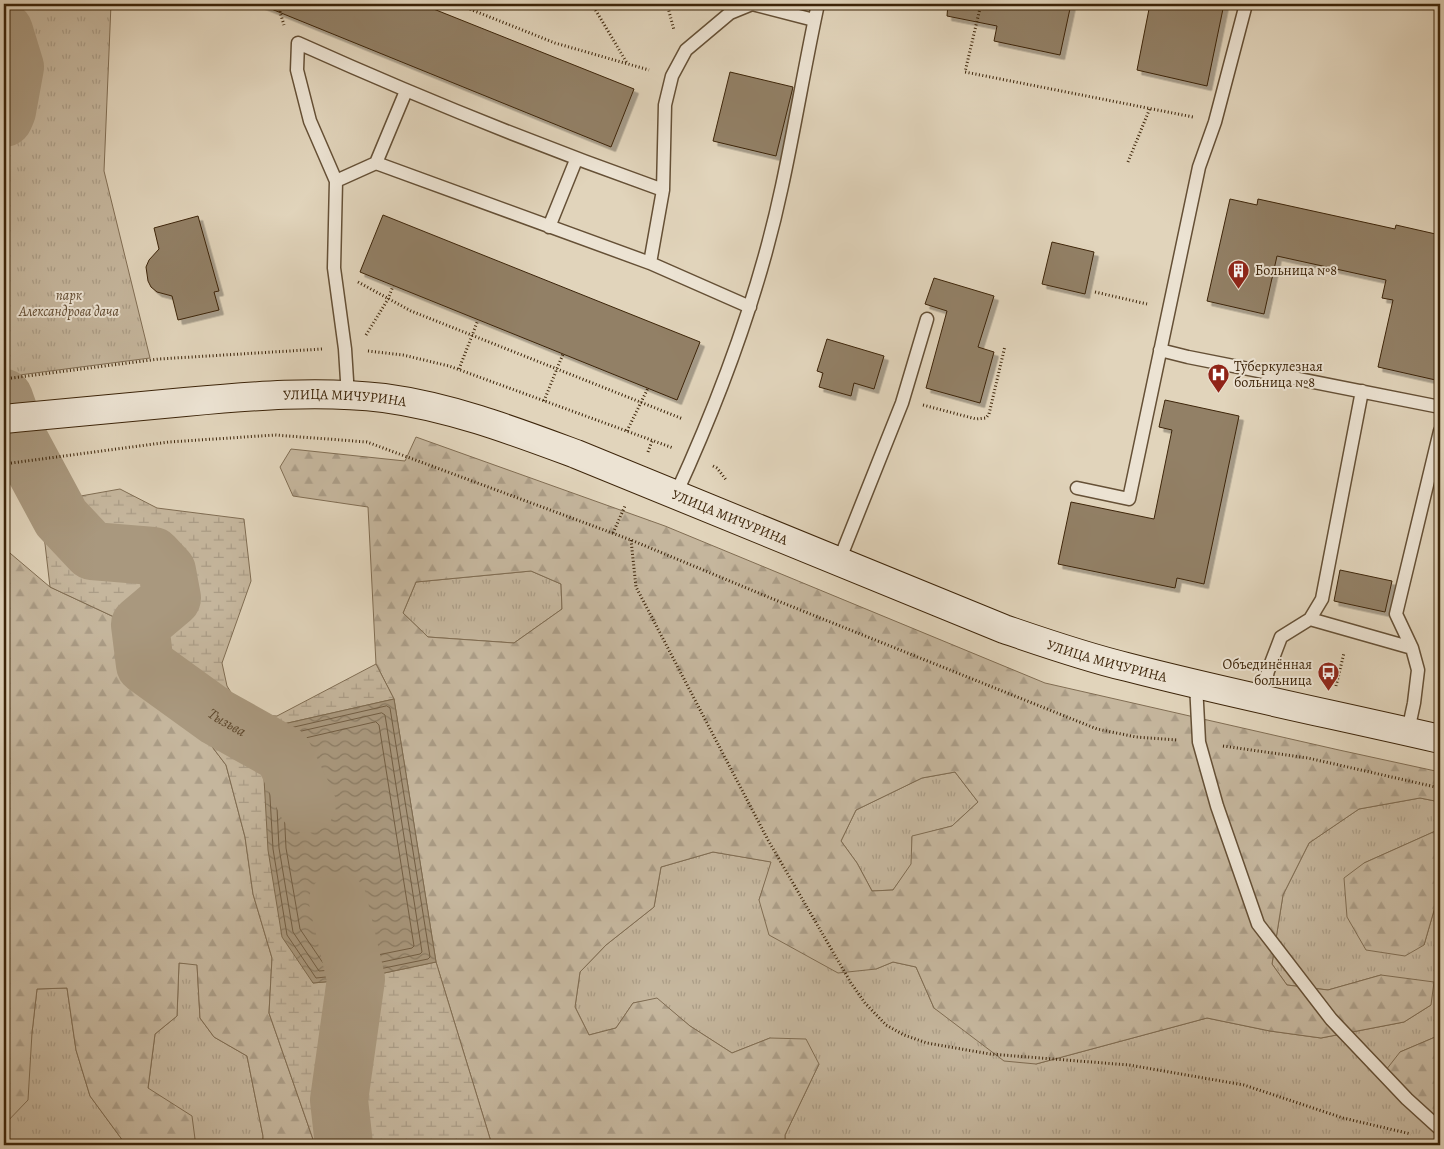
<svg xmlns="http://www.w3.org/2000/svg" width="1444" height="1149" font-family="Alegreya,serif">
<defs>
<pattern id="grass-tufts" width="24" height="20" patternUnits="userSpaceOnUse" patternTransform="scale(1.25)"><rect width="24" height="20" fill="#c5b69d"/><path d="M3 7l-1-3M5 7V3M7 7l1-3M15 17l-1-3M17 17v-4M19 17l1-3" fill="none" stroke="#aa9c86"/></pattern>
<pattern id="forest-firs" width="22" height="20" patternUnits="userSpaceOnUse" patternTransform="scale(1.25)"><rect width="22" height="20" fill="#c5b69d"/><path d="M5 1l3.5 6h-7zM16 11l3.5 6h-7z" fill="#aa9c86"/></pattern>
<pattern id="wetland-marsh" width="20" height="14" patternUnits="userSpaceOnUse" patternTransform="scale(1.25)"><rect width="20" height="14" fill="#c5b69d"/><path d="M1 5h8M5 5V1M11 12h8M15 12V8" fill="none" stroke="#aa9c86"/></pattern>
<pattern id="water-waves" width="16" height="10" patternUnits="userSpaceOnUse" patternTransform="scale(1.25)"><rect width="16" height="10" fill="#a9987e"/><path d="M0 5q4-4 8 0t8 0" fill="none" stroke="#8b7c65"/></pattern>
<filter id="shadow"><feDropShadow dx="4.5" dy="4.5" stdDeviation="0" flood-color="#0004"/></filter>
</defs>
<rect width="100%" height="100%" fill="#e1d4bb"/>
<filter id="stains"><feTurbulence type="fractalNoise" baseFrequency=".004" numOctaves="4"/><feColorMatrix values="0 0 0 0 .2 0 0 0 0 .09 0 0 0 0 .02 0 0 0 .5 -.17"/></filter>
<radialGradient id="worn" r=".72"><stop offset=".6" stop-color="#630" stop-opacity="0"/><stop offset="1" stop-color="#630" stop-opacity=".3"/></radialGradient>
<!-- grass -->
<path fill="url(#grass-tufts)" stroke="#806d53" d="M 4,4 L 111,4 L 104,171 L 150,358 L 4,377 Z
M 531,571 L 561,584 L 562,609 L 514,643 L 428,637 L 403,613 L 416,582 Z
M 955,772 L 978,802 L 952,826 L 912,837 L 912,864 L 893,890 L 872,891 L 857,863 L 841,841 L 856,810 L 922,778 Z
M 1420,798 L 1440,802 L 1440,829 L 1364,863 L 1424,945 L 1435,907 L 1440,902 L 1440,1035 L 1400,1052 L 1440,1125 L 1440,1145 L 785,1145 L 785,1135 L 819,1064 L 770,1038 L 732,1053 L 690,1026 L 657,999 L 633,1003 L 616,1028 L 589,1035 L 575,1007 L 580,972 L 606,945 L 654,907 L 661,867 L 713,852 L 772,862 L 759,900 L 876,969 L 893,962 L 916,967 L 934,1008 L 1036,1064 L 1207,1018 L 1270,1031 L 1321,1038 L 1404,1022 L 1431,1005 L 1381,975 L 1328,990 L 1287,985 L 1272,964 L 1283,895 L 1309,843 L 1359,809 Z
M 179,963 L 197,964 L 200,1018 L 214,1037 L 247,1056 L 263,1136 L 263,1145 L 193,1145 L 195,1139 L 148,1089 L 155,1034 L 177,1016 Z
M 67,988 L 76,1050 L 90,1096 L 126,1145 L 4,1145 L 4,1125 L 8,1120 L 32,1033 L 37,989 Z"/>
<!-- forest -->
<path fill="url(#forest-firs)" stroke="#806d53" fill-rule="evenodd" d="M 416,437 L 665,526 L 1045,683 L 1339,750 L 1440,772 L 1440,802 L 1420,798 L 1359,809 L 1309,843 L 1283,895 L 1272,964 L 1287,985 L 1328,990 L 1381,975 L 1434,982 L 1431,1005 L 1404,1022 L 1321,1038 L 1270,1031 L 1207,1018 L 1036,1064 L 1004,1061 L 934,1008 L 916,967 L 893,962 L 876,969 L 838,973 L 769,935 L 759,900 L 771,862 L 713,852 L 661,867 L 654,907 L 606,945 L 580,972 L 575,1007 L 589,1035 L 616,1028 L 633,1003 L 657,998 L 690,1026 L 732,1053 L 770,1038 L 806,1039 L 819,1064 L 785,1135 L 785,1145 L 492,1145 L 436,962 L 394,699 L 376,664 L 368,507 L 293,496 L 280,467 L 291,449 L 405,461 ZM 531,571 L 561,584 L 562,609 L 514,643 L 428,637 L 403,613 L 416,582 ZM 955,772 L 978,802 L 952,826 L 912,836 L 911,864 L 893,890 L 872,891 L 857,863 L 841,841 L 856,810 L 922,778 Z
M 4,548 L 50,587 L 127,623 L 149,685 L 197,727 L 226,765 L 245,837 L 253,894 L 272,958 L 269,1013 L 315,1145 L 263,1145 L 263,1136 L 247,1056 L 214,1037 L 200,1018 L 197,965 L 179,963 L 177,1016 L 155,1034 L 148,1088 L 192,1116 L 195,1139 L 193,1145 L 126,1145 L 90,1096 L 76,1050 L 67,988 L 37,989 L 32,1033 L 28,1100 L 4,1125 Z
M 1440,829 L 1440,902 L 1435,907 L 1424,945 L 1405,956 L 1366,950 L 1347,917 L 1344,878 L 1364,863 Z
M 1440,1035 L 1440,1125 L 1386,1070 L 1400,1052 Z"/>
<!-- wetland -->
<path fill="url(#wetland-marsh)" stroke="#806d53" d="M 120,489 L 157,508 L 244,519 L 251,581 L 222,663 L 227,686 L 245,715 L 277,716 L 376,664 L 394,699 L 279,725 L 313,983 L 356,979 L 436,962 L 492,1145 L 315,1145 L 269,1013 L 272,958 L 253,894 L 245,837 L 226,765 L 197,727 L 149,685 L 127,623 L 50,587 L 45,544 L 36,504 Z"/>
<!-- water -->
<path fill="url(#water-waves)" stroke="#7d6a4f" d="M 394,699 L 436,962 L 356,979 L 313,983 L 282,937 L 268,850 L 262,742 L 279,725 Z"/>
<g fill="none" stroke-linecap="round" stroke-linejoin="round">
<!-- shore -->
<path stroke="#725e44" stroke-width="1" d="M 387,706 L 390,708 L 430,957 L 428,959 L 355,974 L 316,978 L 287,935 L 273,849 L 267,745 L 282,730 Z
M 382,713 L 385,715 L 422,952 L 420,954 L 354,968 L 319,971 L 293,932 L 279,848 L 274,747 L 285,735 Z
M 376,722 L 379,725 L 414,946 L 412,948 L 353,960 L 323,963 L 300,929 L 286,848 L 281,750 L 289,742 Z"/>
<!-- river -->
<g stroke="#a9987e" stroke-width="58">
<path d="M 4,31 L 15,67 L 7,111 L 4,118"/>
<path id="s1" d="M 4,398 L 18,438 L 61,518 L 92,551 L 153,556 L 167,571 L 172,598 L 140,625 L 145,665 L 217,717 L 283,754 L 307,804"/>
<path d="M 338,901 L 356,979 L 339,1100 L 344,1145"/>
</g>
</g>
<!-- building -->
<path fill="#928066" stroke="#3c2409" filter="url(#shadow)" d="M 259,4 L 421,4 L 634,89 L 611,147 Z
M 948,4 L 1071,4 L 1060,55 L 994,41 L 997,26 L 947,16 Z
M 1150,4 L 1224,4 L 1207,86 L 1137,70 Z
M 730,72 L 793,87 L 776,156 L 713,141 Z
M 1230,199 L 1257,205 L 1258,199 L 1395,229 L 1396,225 L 1440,235 L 1440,381 L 1378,367 L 1393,300 L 1382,298 L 1386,280 L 1277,256 L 1264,314 L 1207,301 Z
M 383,215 L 700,342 L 677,400 L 360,272 Z
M 198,216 L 219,291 L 214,292 L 219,310 L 178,320 L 172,296 L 157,292 L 151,287 L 148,281 L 146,267 L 149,260 L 159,249 L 154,228 Z
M 1052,242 L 1094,252 L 1085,294 L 1042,284 Z
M 934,278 L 994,296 L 978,347 L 994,352 L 980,403 L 926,388 L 947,311 L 925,304 Z
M 827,339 L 884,356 L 874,389 L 854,383 L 851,396 L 819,387 L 823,373 L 817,371 Z
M 1165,400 L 1239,416 L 1204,584 L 1177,578 L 1175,588 L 1058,564 L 1071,502 L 1154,519 L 1172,430 L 1159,427 Z
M 1340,570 L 1392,581 L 1385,612 L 1334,601 Z"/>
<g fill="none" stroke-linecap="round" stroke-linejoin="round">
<defs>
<path id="service" d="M 376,163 L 406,91
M 336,181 L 376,163 L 650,263 L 750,307
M 549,227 L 576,160
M 650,263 L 663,190 L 665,105 L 672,76 L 686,50 L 730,13 L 752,4 L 814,20
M 1160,350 L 1188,357 L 1440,407
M 348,396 L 345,349 L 334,268 L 336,181 L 310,121 L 297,70 L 298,43 C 418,97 539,146 663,190
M 1077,488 L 1129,499 L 1199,167 L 1215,122 L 1246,4
M 676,494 C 720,398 760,290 782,186 C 795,126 805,64 818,4
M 839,561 L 902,403 L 927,319
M 1310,619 L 1322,599 L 1362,391
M 1412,648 L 1396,614 L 1440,431
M 1196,684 L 1199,742 L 1217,806 L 1258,924 L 1331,1019 L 1407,1099 L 1440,1129
M 1261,699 L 1268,671 L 1281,637 L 1310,619 L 1412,648 L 1418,670 L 1414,703 L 1408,731"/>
<g id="secondary">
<path id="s2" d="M 4,419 C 64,413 124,408 185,402 C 251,396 318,390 384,398 C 451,407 514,431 576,454 L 1004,629 C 1045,643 1085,657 1127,667 C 1231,694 1336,715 1440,739"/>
</g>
</defs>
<!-- service casing -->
<use href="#service" stroke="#655036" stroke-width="15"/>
<!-- secondary casing -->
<use href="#secondary" stroke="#3c2409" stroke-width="30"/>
<!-- path -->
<path stroke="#3c2409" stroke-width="3" stroke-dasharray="1 2.5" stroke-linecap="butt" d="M 281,4 L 280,12 L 284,25
M 457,4 L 555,43 L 649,70
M 592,4 L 627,63
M 667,4 L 674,30
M 981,4 L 965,72 L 1193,117
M 1128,162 L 1150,108
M 358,282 L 411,311 L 683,419
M 1095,292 L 1147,304
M 366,335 L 388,299 L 393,286
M 368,351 L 403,355 L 449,366 L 673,448
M 459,369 L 478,320
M 4,379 L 159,359 L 322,349
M 544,401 L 563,354
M 923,405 L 976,419 L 986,418 L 989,414 L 1005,346
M 627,431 L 648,388
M 648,452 L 652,441
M 4,464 L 169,442 L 275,435 L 367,442 L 631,540 L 773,599 L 1097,729 L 1136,737 L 1177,740
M 713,466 L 717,468 L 727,481
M 613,533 L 625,506
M 631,540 L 636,587 L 768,840 L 851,983 L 865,1003 L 886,1025 L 904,1035 L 927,1043 L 990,1054 L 1129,1065 L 1244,1085 L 1343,1118 L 1411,1134
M 1336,686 L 1344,653
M 1223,746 L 1308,758 L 1440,788
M 1437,787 L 1440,770"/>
<!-- service -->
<use href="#service" stroke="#ece3d3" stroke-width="12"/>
<!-- secondary -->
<use href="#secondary" stroke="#ece3d3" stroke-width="28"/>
</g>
<!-- icons -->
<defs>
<symbol id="building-pin" viewBox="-11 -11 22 30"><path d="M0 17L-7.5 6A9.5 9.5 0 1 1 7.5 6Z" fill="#8f2418" stroke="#ece3d3"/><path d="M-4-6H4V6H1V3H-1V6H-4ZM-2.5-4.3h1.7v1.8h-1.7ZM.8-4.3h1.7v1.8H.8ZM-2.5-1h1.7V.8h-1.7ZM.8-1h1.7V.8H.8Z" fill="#fff"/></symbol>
<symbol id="hospital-pin" viewBox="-11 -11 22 30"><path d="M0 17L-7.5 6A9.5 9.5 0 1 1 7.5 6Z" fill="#8f2418" stroke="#ece3d3"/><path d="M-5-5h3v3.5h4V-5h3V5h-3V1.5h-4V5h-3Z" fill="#fff"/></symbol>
<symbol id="bus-pin" viewBox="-11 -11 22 30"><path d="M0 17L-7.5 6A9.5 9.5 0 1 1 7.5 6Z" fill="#8f2418" stroke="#ece3d3"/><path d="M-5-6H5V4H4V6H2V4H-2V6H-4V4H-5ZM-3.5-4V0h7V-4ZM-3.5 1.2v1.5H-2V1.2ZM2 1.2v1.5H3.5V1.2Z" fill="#fff"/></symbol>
</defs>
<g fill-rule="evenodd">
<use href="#building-pin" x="1226" y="258" width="25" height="34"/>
<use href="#hospital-pin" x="1206" y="362" width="25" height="34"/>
<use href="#bus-pin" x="1316" y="660" width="25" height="34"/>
</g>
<g text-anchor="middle" stroke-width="4" stroke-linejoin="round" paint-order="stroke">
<!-- poi labels -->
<g font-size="14" fill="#3c2409" stroke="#ece3d3" text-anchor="start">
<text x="1255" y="275">Больница №8</text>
<text x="1234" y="371">Туберкулезная<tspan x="1234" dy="16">больница №8</tspan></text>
<text x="1312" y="669" text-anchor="end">Объединённая<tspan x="1312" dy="16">больница</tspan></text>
</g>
<!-- park labels -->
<g font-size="14" font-style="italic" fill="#5e482e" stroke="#ece3d3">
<text x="69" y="300">парк<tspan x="69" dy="16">Александрова дача</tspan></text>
</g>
<!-- street labels -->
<g font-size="14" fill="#3c2409" stroke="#ece3d3">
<text dy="5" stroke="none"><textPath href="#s2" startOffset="342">УЛИЦА МИЧУРИНА</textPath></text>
<text dy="5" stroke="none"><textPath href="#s2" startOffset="748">УЛИЦА МИЧУРИНА</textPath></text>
<text dy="5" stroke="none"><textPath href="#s2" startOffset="1152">УЛИЦА МИЧУРИНА</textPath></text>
</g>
<!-- water labels -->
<g font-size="15" font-style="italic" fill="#5d472c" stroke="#ece3d3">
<text dy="5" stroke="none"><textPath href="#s1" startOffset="470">Тызьва</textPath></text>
</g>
</g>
<!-- margin -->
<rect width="1444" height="1149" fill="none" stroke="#e1d4bb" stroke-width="20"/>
<rect x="5" y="5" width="1434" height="1139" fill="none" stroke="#3c2409" stroke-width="2.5"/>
<rect x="10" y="10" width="1424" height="1129" fill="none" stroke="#3c2409"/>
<rect width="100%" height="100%" filter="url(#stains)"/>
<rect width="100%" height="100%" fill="url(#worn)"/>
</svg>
